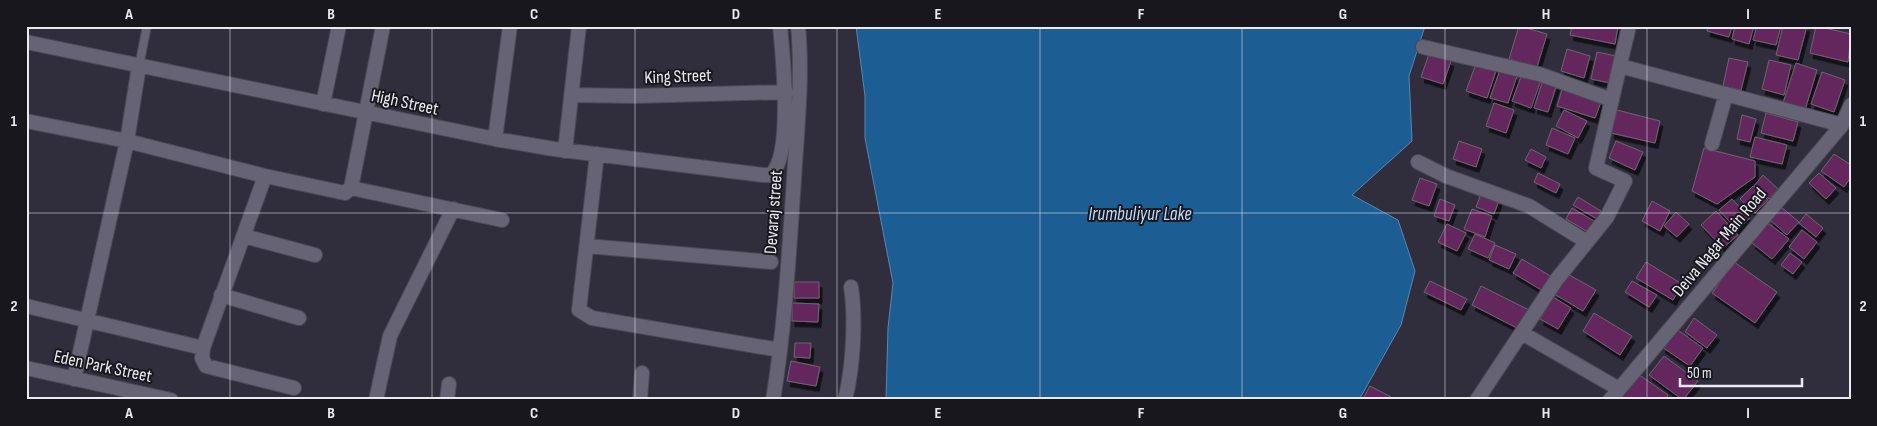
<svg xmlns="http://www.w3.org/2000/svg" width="1877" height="426" font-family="'Sofia Sans Condensed',sans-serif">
<defs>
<filter id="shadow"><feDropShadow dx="3" dy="5.5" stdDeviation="0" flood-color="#0009"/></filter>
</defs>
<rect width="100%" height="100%" fill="#302e3c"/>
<!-- water -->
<path fill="#1c5d94" stroke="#5a87b0" d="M 856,26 L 1425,26 L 1409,76 L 1412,141 L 1352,195 L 1398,220 L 1415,271 L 1401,325 L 1359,400 L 886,400 L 888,328 L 893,283 L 865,138 L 865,96 Z"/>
<!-- building -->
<path fill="#63285d" stroke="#71636f" filter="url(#shadow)" d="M 1519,26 L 1547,34 L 1537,67 L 1509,59 Z
M 1572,26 L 1618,26 L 1615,44 L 1570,35 Z
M 1708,26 L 1732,26 L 1729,37 L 1707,31 Z
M 1735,26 L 1754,26 L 1749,44 L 1732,39 Z
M 1757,26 L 1781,26 L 1776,45 L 1753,40 Z
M 1783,26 L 1807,26 L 1798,60 L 1776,55 Z
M 1816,26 L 1851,34 L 1848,62 L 1810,53 Z
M 1567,49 L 1590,56 L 1584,78 L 1561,71 Z
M 1597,52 L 1616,56 L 1610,83 L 1591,79 Z
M 1429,54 L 1451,61 L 1443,84 L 1421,77 Z
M 1729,58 L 1748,62 L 1741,90 L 1723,86 Z
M 1769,60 L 1791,65 L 1784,95 L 1762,89 Z
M 1477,61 L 1497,68 L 1487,98 L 1466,91 Z
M 1796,63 L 1817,70 L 1805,110 L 1783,103 Z
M 1500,70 L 1517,76 L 1508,103 L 1490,98 Z
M 1822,72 L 1845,80 L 1834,112 L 1811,104 Z
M 1522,74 L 1541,80 L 1531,108 L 1512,101 Z
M 1543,80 L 1557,84 L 1548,112 L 1534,108 Z
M 1563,86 L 1602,99 L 1595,118 L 1557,106 Z
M 1494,103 L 1514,110 L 1506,133 L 1486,126 Z
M 1564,110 L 1587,121 L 1578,138 L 1556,126 Z
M 1617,110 L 1660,121 L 1655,143 L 1611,133 Z
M 1766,113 L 1798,122 L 1793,141 L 1761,133 Z
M 1742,115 L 1756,119 L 1750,142 L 1737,139 Z
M 1552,128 L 1575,138 L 1568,154 L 1546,145 Z
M 1755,137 L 1787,145 L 1782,164 L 1750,157 Z
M 1459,141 L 1482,149 L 1476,167 L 1453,159 Z
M 1616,141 L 1643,152 L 1635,170 L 1609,158 Z
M 1704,148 L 1755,161 L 1755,177 L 1717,204 L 1692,191 Z
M 1531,149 L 1546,157 L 1541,168 L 1525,160 Z
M 1834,154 L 1851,165 L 1851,177 L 1844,187 L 1821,171 Z
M 1538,173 L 1560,184 L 1556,193 L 1534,182 Z
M 1819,173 L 1836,188 L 1826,199 L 1809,183 Z
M 1763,175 L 1778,189 L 1769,199 L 1754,186 Z
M 1420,178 L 1437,184 L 1429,206 L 1412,200 Z
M 1753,186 L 1768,200 L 1755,213 L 1740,199 Z
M 1481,194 L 1499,200 L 1494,214 L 1476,207 Z
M 1578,197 L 1601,211 L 1597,219 L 1573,205 Z
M 1440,199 L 1455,205 L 1449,221 L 1434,216 Z
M 1732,199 L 1750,218 L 1737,230 L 1719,210 Z
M 1652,201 L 1670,211 L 1660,231 L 1642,221 Z
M 1781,207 L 1799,222 L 1787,235 L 1770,220 Z
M 1572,208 L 1594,221 L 1588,232 L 1566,219 Z
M 1472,209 L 1492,216 L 1485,237 L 1464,229 Z
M 1716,211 L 1738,235 L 1723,248 L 1701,225 Z
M 1676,212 L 1689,224 L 1677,237 L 1664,226 Z
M 1806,214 L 1823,228 L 1816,237 L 1799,223 Z
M 1768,223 L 1789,239 L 1772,259 L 1752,243 Z
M 1447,224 L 1466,233 L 1457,251 L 1438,242 Z
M 1802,230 L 1817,242 L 1804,259 L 1789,247 Z
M 1475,234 L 1495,243 L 1488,258 L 1468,249 Z
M 1495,245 L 1516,254 L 1509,269 L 1489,260 Z
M 1790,253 L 1802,262 L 1793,274 L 1781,265 Z
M 1522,259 L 1552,277 L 1543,291 L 1513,273 Z
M 1646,262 L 1682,284 L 1673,300 L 1636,278 Z
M 1734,262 L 1777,292 L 1755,323 L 1712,293 Z
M 1566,273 L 1596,290 L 1583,311 L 1554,294 Z
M 1430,281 L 1467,299 L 1461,310 L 1424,292 Z
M 1632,281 L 1657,295 L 1649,307 L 1625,292 Z
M 794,282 L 819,282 L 819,298 L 794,298 Z
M 1481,286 L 1529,310 L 1519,329 L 1472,305 Z
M 1553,297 L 1571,308 L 1558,329 L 1540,319 Z
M 792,303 L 819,304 L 818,322 L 792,321 Z
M 1594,313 L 1632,336 L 1620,355 L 1583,331 Z
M 1694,318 L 1717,335 L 1707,348 L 1685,332 Z
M 1675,328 L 1703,348 L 1690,366 L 1662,347 Z
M 795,343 L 811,343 L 810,358 L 794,357 Z
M 1664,356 L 1698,381 L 1683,400 L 1649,375 Z
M 791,361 L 820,367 L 816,386 L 787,381 Z
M 1638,374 L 1668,395 L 1665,400 L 1620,399 Z
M 1370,386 L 1391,397 L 1390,400 L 1363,399 Z"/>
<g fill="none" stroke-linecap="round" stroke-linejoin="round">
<defs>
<path id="service" d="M 139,66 L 147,26"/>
<path id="minor" d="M 26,42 L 495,139 L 554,149 L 763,175 L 771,175 C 793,154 783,57 780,26
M 1423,47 L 1539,74 L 1612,100
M 1620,66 L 1842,125
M 571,95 L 634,96 L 786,92
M 323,104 L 339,26
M 26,121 L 127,141 L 265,176 L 345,193 L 351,188 L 383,26
M 495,139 L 510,26
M 1712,144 L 1726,94
M 565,151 L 579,26
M 597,154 L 579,310 L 592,318 L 780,350
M 1418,162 L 1446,176 L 1529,206 L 1587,242
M 265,176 L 203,348 L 202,358 L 206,366 L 294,388
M 351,188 L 502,220
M 244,236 L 315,255
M 587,246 L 771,262
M 221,295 L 299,318
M 26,306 L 203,348
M 1522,333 L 1619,389
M 26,368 L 171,400
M 74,379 L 127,141 L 139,66
M 376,400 L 390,336 L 453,209
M 447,400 L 449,384
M 640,400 L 642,373
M 773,400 C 785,327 789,253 794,179 C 797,129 803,77 798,26
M 845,400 C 853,368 856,319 851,287
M 1477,400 L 1557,279 L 1607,217 L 1625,181 L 1596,168 L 1629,26
M 1610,400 L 1842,125 L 1851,105"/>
</defs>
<!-- service casing -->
<use href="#service" stroke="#4b4955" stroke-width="10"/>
<!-- minor casing -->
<use href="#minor" stroke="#4b4955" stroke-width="16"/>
<!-- service -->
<use href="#service" stroke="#666474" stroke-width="8"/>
<!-- minor -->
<use href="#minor" stroke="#666474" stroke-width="14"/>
</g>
<!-- grid -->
<path fill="none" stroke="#ebeaf3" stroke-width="1" stroke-opacity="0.55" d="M 230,26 L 230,400M 432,26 L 432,400M 635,26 L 635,400M 837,26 L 837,400M 1040,26 L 1040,400M 1242,26 L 1242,400M 1445,26 L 1445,400M 1647,26 L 1647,400M 26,213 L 1851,213"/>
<g text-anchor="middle" stroke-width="4" stroke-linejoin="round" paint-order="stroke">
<!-- street labels -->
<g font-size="18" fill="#ebeaf3" stroke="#18171d">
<text transform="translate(678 76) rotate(-2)" y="6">King Street</text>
<text transform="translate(405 102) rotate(12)" y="6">High Street</text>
<text transform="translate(773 212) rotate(-86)" y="6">Devaraj street</text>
<text transform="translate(1719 242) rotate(-50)" y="6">Deiva Nagar Main Road</text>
<text transform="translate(103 366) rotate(12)" y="6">Eden Park Street</text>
</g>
<!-- water labels -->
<g font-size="19" font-style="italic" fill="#bdddfe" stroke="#18171d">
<text x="1140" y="220">Irumbuliyur Lake</text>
</g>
</g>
<!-- border -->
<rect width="1877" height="426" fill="none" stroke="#18171d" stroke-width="55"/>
<!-- scale -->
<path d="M1680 378v8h122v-8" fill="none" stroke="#ebeaf3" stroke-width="2.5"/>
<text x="1687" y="378" font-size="15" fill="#ebeaf3" stroke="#18171d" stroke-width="4" paint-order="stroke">50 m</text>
<rect x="28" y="28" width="1822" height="370" fill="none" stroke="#ebeaf3" stroke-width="2"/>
<g font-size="16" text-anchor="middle" font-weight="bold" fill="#ebeaf3">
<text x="129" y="19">A</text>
<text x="331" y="19">B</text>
<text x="534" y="19">C</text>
<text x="736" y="19">D</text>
<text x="938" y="19">E</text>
<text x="1141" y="19">F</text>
<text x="1343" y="19">G</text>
<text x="1546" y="19">H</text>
<text x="1748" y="19">I</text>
<text x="14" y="126">1</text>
<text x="1863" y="126">1</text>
<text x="14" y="311">2</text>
<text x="1863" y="311">2</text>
<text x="129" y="418">A</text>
<text x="331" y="418">B</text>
<text x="534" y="418">C</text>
<text x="736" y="418">D</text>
<text x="938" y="418">E</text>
<text x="1141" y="418">F</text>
<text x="1343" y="418">G</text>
<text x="1546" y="418">H</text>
<text x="1748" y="418">I</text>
</g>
</svg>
